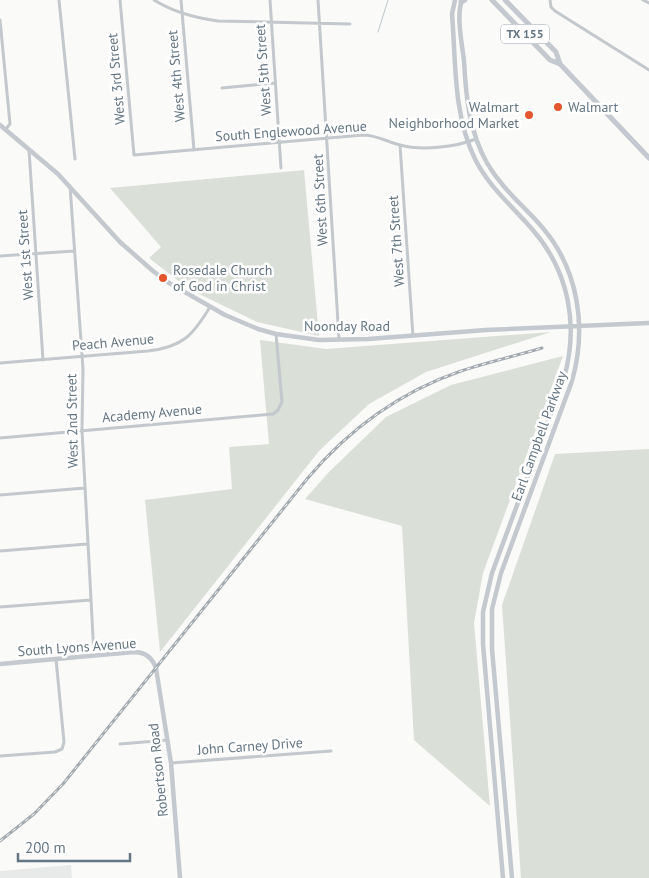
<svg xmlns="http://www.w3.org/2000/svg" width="649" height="878" font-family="'PT Sans',sans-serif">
<rect width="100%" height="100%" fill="#fafaf8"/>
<!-- built -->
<path fill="#e8e9e9" d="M 71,865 L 72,878 L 0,878 L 0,871 Z"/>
<!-- green -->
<path fill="#dadfd7" d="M 304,170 L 319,336 L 257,322 L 189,289 L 149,258 L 161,247 L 110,188 Z
M 551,332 L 426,372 L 369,404 L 319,451 L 160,652 L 145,500 L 232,489 L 229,447 L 269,444 L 260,340 L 326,349 Z
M 563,356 L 483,573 L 474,623 L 490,806 L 414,740 L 402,526 L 305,499 L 329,472 L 386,417 L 451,385 Z
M 649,449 L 649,878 L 521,878 L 502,605 L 555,454 Z"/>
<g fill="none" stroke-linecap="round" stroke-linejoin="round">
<!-- stream -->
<path stroke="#bbc7cb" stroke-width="1" d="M 378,32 L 388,0"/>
<!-- street -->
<path stroke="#c3c8cc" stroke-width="3" d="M 59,0 L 75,159
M 120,0 L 134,155 L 363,135 C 377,135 387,142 400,145 C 421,151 456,147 476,139
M 154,0 C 173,12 196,18 218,21 L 350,24
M 181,0 L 194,150
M 270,0 L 281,168
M 318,0 L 339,339
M 550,0 L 551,7 L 555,11 L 649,70
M 643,0 L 649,3
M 0,20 L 10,124 L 5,130
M 222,88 L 275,83
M 400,145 L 413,336
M 29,150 L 43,360
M 70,186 L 83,369 L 82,430 L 94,656
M 0,256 L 74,251
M 0,363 L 148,351 C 183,347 193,335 210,307
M 0,438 L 273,414 L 278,410 L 282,402 L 276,334
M 0,495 L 85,488
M 0,551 L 87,544
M 0,607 L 91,600
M 120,744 L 168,740
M 0,756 L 55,752 L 62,749 L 64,742 L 56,659
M 171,763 L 331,751"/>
<!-- secondary -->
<path stroke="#c3c9ce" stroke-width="4.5" d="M 455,0 L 452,14 C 456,62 453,114 475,159 C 489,187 512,206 532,229 C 569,271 579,325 564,378 L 492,573 L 483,612 L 483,644 L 503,878
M 462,0 C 456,16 462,43 464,61 C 466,97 469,131 487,163 C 502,189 523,205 542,227 C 579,270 587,328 572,381 L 501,573 L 492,609 L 492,649 L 512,878
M 0,125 L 58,174 L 120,242 L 153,271 L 169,283 L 225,315 L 258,329 L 276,334 L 319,340 L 368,339 L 486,330 L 649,323
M 0,664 L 134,652 C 145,652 152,657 156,668 L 171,763 L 180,878"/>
<!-- primary -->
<path stroke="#c3c9ce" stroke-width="5" d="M 492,0 L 550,60 L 560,64 L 649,158
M 505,0 L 556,52 L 560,64
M 461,2 L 465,0"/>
<defs>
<path id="rail" d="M 0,841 L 34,814 L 63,784 L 307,479 C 348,430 400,392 461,371 C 488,362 515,356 542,348"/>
</defs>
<!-- rail casing -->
<use href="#rail" stroke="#a2aab0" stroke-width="3"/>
<!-- rail -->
<use href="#rail" stroke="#fff" stroke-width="1" stroke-dasharray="4" stroke-linecap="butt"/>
</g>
<!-- markers -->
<g fill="#e4572e" stroke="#fff" stroke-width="2">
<circle cx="558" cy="107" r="5"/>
<circle cx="529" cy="115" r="5"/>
<circle cx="163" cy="278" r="5"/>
</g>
<g text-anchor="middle" stroke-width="5" stroke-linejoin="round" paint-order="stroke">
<!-- shield labels -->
<rect fill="#fff" stroke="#939fa8" stroke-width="1" x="501" y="24.5" width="48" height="19" rx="4"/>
<g font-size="12" font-weight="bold" fill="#657683">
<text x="525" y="38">TX 155</text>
</g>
<!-- street labels -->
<g font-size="14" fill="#657683" stroke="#fff">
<text transform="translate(263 70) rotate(-94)" y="5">West 5th Street</text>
<text transform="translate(176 76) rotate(-95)" y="5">West 4th Street</text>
<text transform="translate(116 79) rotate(-95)" y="5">West 3rd Street</text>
<text transform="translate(291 131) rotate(-4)" y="5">South Englewood Avenue</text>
<text transform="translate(320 200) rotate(-93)" y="5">West 6th Street</text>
<text transform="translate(396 241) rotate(-94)" y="5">West 7th Street</text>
<text transform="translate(25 255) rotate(-94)" y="5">West 1st Street</text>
<text x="347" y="331">Noonday Road</text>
<text transform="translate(113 342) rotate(-5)" y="5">Peach Avenue</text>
<text transform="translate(152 413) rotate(-5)" y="5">Academy Avenue</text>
<text transform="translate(72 421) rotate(-91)" y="5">West 2nd Street</text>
<text transform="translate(539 436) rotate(-70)" y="5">Earl Campbell Parkway</text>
<text transform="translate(77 647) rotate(-4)" y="5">South Lyons Avenue</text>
<text transform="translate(250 746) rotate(-4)" y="5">John Carney Drive</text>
<text transform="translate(158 770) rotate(-96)" y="5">Robertson Road</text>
</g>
<!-- poi labels -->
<g font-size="14" fill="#657683" stroke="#fff" text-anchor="start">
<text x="519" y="112" text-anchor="end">Walmart<tspan x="519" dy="16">Neighborhood Market</tspan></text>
<text x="568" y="112">Walmart</text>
<text x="173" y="275">Rosedale Church<tspan x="173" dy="16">of God in Christ</tspan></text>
</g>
</g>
<!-- scale -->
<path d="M18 853v8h112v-8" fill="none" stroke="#657683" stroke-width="2.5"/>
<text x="25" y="853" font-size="15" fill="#657683" stroke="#ffffff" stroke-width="4" paint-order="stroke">200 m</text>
</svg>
